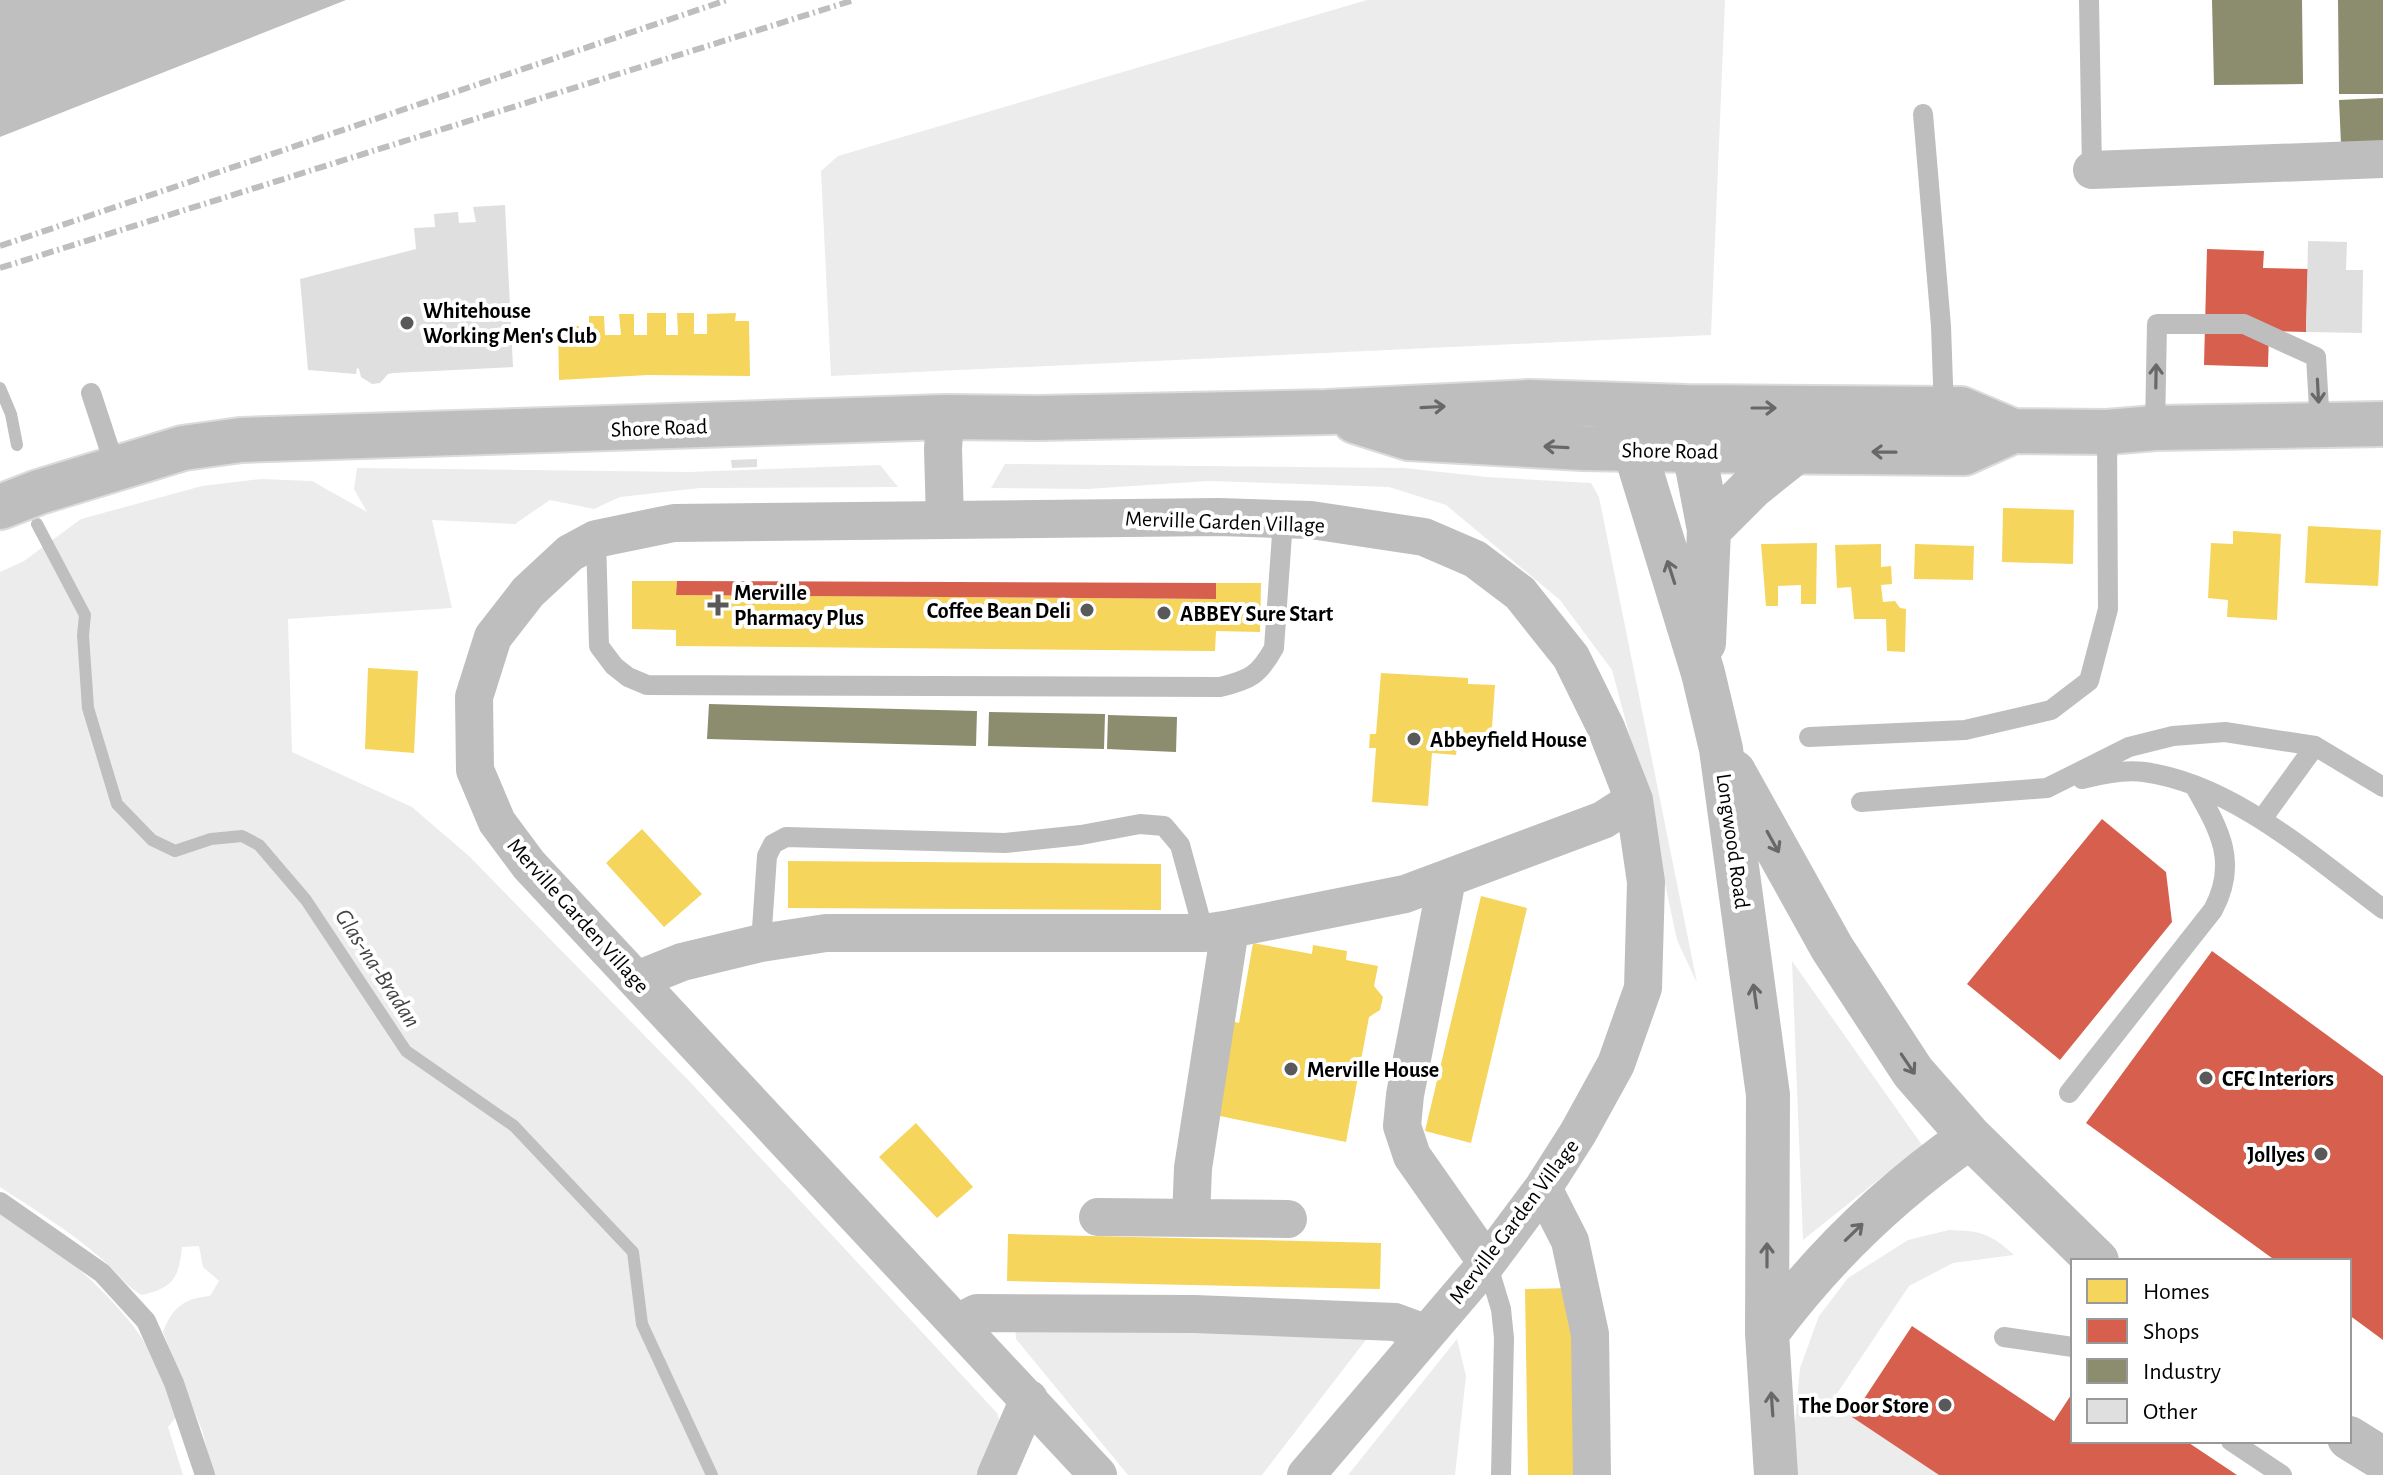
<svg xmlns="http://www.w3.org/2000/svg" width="2383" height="1475" font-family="'Alegreya Sans',sans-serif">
<rect width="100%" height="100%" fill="#fff"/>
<!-- green -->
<path fill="#ececec" d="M 1367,0 L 1725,0 L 1711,335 L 831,376 L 821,171 L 838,156 Z
M 1005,464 L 1404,468 L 1487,477 L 1591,483 L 1599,497 L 1697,983 L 1677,940 L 1648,804 L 1612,670 L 1560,600 L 1446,505 L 1389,487 L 1208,481 L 1087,489 L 991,488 Z
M 880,465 L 898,487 L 700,488 L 620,497 L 594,509 L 550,500 L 515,524 L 432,520 L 452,608 L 288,619 L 292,752 L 412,807 L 469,856 L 691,1083 L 997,1413 L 1001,1424 L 981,1475 L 213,1475 L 203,1433 L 163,1332 C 172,1308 184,1298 210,1296 L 219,1281 L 203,1267 L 199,1246 L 182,1247 C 179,1278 173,1288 142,1295 C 126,1287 118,1273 104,1261 C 73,1233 35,1210 0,1187 L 0,572 L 24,561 L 81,519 L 202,486 L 261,479 L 312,481 L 367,512 L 354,489 L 357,468 L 689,472 Z
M 1792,961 L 1922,1145 L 1803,1240 Z
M 0,1210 C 49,1241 98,1281 134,1327 C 154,1353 166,1386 177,1416 L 168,1427 L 183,1475 L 0,1475 Z
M 1949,1230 C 1981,1231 1990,1233 2014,1255 L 1953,1263 L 1909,1286 L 1832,1401 L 1939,1475 L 1793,1475 L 1794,1434 L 1800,1368 L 1819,1316 L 1848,1278 L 1908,1240 Z
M 1015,1325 L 1375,1328 L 1262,1475 L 1128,1475 L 1016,1339 Z
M 1457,1339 L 1466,1376 L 1455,1475 L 1348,1475 Z"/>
<!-- water -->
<path fill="#bfbfbf" d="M 0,0 L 346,0 L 0,137 Z"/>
<!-- homes -->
<path fill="#f6d55c" d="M 647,313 L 666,313 L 666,335 L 678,335 L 677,313 L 694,313 L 694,334 L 707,334 L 707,314 L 736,313 L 735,321 L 749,321 L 750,376 L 648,375 L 559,380 L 558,326 L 579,326 L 579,342 L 589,342 L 589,316 L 604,316 L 605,335 L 621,335 L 619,314 L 634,314 L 634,335 L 647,335 Z
M 2003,508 L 2074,510 L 2073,564 L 2002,562 Z
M 2308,526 L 2381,530 L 2378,586 L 2305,583 Z
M 2233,531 L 2281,534 L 2277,620 L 2227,617 L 2228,600 L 2208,598 L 2211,543 L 2233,544 Z
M 1817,543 L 1816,604 L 1801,604 L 1801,585 L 1778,586 L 1778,606 L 1766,606 L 1761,544 Z
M 1881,544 L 1881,567 L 1891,566 L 1892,584 L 1881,585 L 1883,602 L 1895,601 L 1900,608 L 1906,609 L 1905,652 L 1887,651 L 1886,619 L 1854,619 L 1851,587 L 1837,588 L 1835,545 Z
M 1915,544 L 1974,546 L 1973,580 L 1914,579 Z
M 632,581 L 677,581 L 676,595 L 1216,599 L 1216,583 L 1261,583 L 1260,632 L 1216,631 L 1215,651 L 676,646 L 676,630 L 632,629 Z
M 368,668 L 418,671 L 414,753 L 365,749 Z
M 1381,673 L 1468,678 L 1468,684 L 1495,685 L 1491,741 L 1458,738 L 1456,755 L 1432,753 L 1428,806 L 1372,802 L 1376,748 L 1369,748 L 1370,734 L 1376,734 Z
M 642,829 L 702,894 L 664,927 L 606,863 Z
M 788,861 L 1161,864 L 1161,910 L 788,908 Z
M 1481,896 L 1527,908 L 1471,1143 L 1425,1131 Z
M 1253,943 L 1312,954 L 1313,945 L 1347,951 L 1346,960 L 1378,966 L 1374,986 L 1383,997 L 1380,1010 L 1369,1017 L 1346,1142 L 1215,1115 L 1232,1021 L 1239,1023 Z
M 916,1123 L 973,1187 L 937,1218 L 879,1157 Z
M 1008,1234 L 1381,1243 L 1380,1289 L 1007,1281 Z
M 1572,1288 L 1575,1475 L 1528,1475 L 1525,1289 Z"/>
<!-- shops -->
<path fill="#d6604d" d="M 2207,249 L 2264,251 L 2263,268 L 2308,269 L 2306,332 L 2269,331 L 2268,367 L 2204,365 Z
M 677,581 L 1216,583 L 1216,599 L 676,595 Z
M 2102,819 L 2166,872 L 2172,922 L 2060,1060 L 1967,984 Z
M 2212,951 L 2383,1076 L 2383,1340 L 2349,1315 L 2349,1261 L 2276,1261 L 2086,1123 Z
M 1912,1326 L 2054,1421 L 2073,1392 L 2073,1441 L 2186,1441 L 2237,1475 L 1939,1475 L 1852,1417 Z"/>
<!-- industry -->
<path fill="#8c8c6e" d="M 2212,0 L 2302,0 L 2303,84 L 2214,85 Z
M 2338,0 L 2383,0 L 2383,94 L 2339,94 Z
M 2383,98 L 2383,142 L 2341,144 L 2339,100 Z
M 709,704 L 977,711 L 976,746 L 707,739 Z
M 989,712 L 1105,714 L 1104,749 L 988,746 Z
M 1108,715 L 1177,717 L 1176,752 L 1107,749 Z"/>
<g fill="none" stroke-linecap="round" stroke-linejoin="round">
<!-- stream -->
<path stroke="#bfbfbf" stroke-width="12" d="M 0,388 L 11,414 L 17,445
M 37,524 L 85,615 L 83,635 L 88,708 L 117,804 L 152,840 L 175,851 L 211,839 L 242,836 L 259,845 L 306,900 L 406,1051 L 514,1126 L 633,1252 L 642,1324 L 712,1475"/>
</g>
<!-- building -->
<path fill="#dfdfdf" d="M 505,205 L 513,367 L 393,373 L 388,374 L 380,383 L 372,384 L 361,377 L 359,369 L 357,368 L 356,374 L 308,370 L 300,279 L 416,249 L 414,228 L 435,227 L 434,214 L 458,212 L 459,223 L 476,222 L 473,207 Z
M 2308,241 L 2347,242 L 2346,270 L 2363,270 L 2362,333 L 2306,332 Z
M 757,459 L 757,467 L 732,468 L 731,460 Z"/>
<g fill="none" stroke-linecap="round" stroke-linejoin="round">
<defs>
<path id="primary" d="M 1355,421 L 1409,438 L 1583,448 L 1754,451 L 1964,453 L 2013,431
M 0,507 L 39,492 L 183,448 L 241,440 L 945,417 L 1038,418 L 1327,412 L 1530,402 L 1686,407 L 1961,409 L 2013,431 L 2107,432 L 2155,428 L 2383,424"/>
</defs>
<!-- primary casing -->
<use href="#primary" stroke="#dbdbdb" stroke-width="48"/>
<!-- service -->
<path stroke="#bebebe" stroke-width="20" d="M 2089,0 L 2092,170
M 1923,114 L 1941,326 L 1944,413
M 91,393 L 116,469
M 2155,428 L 2157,324 L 2244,324 L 2316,357 L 2320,425
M 596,539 L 599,646 L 614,666 L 628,677 L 647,685 L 1220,687 C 1250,680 1259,675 1274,648 L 1283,520
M 1809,737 L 1965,730 L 2051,710 L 2089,681 L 2108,609 L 2107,432
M 2082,779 C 2101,774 2124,769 2144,772 C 2233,784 2313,857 2383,909
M 1861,802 L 2047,788 L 2129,747 L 2173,736 L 2225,732 L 2315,746 L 2383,787
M 2262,819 L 2315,746
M 761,943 L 767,856 L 773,844 L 786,837 L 1005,843 L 1081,835 L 1140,824 L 1164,826 L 1180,845 L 1204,933
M 2069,1093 L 2213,910 C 2239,862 2219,829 2194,785
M 0,1202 L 102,1273 L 146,1321 L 174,1383 L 205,1475
M 1487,1263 L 1501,1309 L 1504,1338 L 1501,1475
M 2004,1337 L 2073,1347
M 2231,1441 L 2282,1475"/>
<!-- minor -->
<path stroke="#bebebe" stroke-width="38" d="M 2092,170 L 2383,159
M 945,417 L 943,449 L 945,520
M 1447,879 L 1405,1095 L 1402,1126 L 1412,1156 L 1487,1263
M 637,980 L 682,962 L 761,943 L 826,933 L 1204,933 L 1230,929 L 1405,894 L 1603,820 L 1634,800
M 1543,1188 L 1570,1241 L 1590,1334 L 1592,1475
M 1098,1217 L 1288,1219
M 1191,1218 L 1193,1168 L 1230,929
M 957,1323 L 977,1313 L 1194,1314 L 1395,1322 L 1425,1333
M 996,1475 L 1029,1399
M 1098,1475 L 529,865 L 497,822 L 475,770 L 474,697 L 493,637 L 528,592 L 570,553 L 596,539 L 674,523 L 1219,517 L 1311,520 L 1424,537 L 1475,559 L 1520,593 L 1571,657 L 1606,728 L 1634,800 L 1646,882 L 1643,988 L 1616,1064 L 1578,1133 L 1543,1188 L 1487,1263 L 1306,1475"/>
<!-- tertiary -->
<path stroke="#bebebe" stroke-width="44" d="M 1687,414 L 1709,530 L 1704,643
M 1624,415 L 1703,673 L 1721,749 L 1768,1095 L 1767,1333 L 1776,1475
M 1709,530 L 1752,487 L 1797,451
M 1734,772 L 1832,948 L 1913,1072 L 1970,1137 L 2097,1261
M 1767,1333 C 1824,1256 1891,1192 1970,1137
M 2349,1438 L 2383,1459"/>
<!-- primary -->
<use href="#primary" stroke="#bebebe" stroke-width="44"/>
<!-- rail -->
<path stroke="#bebebe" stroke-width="6" stroke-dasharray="12 4 2 4" stroke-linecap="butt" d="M 0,246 L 727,0
M 0,268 L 854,0"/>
</g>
<!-- one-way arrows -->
<defs><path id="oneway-shaft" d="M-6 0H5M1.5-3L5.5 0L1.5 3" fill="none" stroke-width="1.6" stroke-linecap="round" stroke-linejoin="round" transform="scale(2)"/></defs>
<g stroke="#686868">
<use href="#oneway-shaft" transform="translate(2156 376) rotate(-89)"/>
<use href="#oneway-shaft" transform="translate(2318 391) rotate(87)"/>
<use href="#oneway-shaft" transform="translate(1433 407) rotate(-3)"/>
<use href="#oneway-shaft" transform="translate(1764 408)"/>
<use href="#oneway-shaft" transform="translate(1556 447) rotate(-177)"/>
<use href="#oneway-shaft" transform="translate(1884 452) rotate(-179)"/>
<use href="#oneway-shaft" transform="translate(1671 572) rotate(-108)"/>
<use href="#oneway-shaft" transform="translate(1773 842) rotate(61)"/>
<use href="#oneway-shaft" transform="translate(1755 996) rotate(-98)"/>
<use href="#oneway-shaft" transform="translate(1908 1064) rotate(56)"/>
<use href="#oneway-shaft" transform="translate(1854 1232) rotate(-44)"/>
<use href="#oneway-shaft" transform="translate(1767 1255) rotate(-90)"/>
<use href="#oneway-shaft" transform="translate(1772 1404) rotate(-94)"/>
</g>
<!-- markers -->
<g fill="#595959" stroke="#fff" stroke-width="3">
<circle cx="407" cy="323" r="8"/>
<path d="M714 593h8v8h8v8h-8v8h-8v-8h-8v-8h8z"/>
<circle cx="1087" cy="610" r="8"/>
<circle cx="1164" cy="613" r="8"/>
<circle cx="1414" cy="739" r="8"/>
<circle cx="1291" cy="1069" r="8"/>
<circle cx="2206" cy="1078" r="8"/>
<circle cx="2321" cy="1154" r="8"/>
<circle cx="1945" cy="1405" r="8"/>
</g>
<g text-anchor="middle" stroke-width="8" stroke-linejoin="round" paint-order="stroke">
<!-- poi labels -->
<g font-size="22" font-weight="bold" fill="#000" stroke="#fff" text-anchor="start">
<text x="423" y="318">Whitehouse<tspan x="423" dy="25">Working Men's Club</tspan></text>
<text x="734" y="600">Merville<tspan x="734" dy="25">Pharmacy Plus</tspan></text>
<text x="1071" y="618" text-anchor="end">Coffee Bean Deli</text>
<text x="1180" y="621">ABBEY Sure Start</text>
<text x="1430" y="747">Abbeyfield House</text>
<text x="1307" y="1077">Merville House</text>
<text x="2222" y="1086">CFC Interiors</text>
<text x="2305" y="1162" text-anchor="end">Jollyes</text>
<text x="1929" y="1413" text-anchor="end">The Door Store</text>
</g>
<!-- street labels -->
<g font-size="22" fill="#000" stroke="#fff">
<text transform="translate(659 427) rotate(-2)" y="8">Shore Road</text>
<text transform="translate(1670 450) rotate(1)" y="8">Shore Road</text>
<text transform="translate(1225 521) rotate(2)" y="8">Merville Garden Village</text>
<text transform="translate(1734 841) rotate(82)" y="8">Longwood Road</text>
<text transform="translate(579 915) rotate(48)" y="8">Merville Garden Village</text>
<text transform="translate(1513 1221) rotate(-53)" y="8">Merville Garden Village</text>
</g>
<!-- water labels -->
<g font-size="24" font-style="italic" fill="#444" stroke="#fff">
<text transform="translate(378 968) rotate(57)" y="8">Glas-na-Bradan</text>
</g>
</g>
<!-- legend -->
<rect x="2071" y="1259" width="280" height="184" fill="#ffffff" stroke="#999999" stroke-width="2"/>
<rect x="2087" y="1279" width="40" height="24" fill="#f6d55c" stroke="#999999" stroke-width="2"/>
<text x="2143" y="1299" font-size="24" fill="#000000">Homes</text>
<rect x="2087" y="1319" width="40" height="24" fill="#d6604d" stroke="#999999" stroke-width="2"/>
<text x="2143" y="1339" font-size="24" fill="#000000">Shops</text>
<rect x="2087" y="1359" width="40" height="24" fill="#8c8c6e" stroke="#999999" stroke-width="2"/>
<text x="2143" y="1379" font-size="24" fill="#000000">Industry</text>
<rect x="2087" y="1399" width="40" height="24" fill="#dfdfdf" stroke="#999999" stroke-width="2"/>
<text x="2143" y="1419" font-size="24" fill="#000000">Other</text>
</svg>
